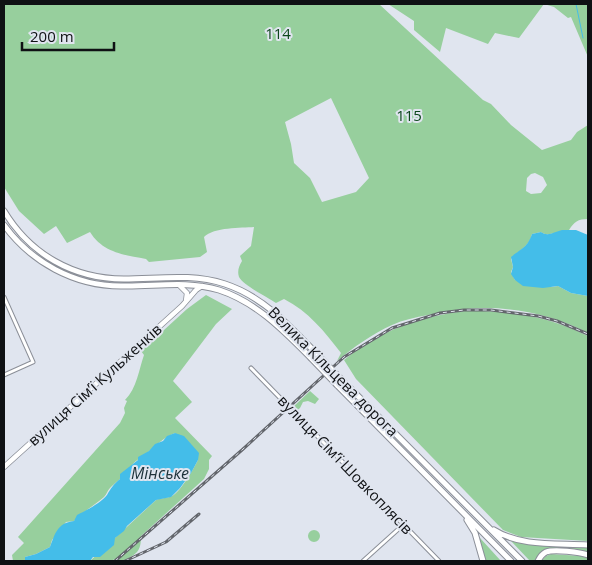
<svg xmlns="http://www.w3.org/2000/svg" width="592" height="565" font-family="'Open Sans',sans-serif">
<rect width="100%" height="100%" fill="#e0e5ef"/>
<!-- green -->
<path fill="#97cf9d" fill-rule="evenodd" d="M 4,4 L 379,4 L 483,100 L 491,104 L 511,125 L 542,150 L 571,140 L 577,132 L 588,125 L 588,219 C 578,219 574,222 569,230 C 559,230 548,238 541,232 L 532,234 C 529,247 519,250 511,259 L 513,267 L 511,272 L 515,280 L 552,287 L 558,286 L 571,293 L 588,296 L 588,333 C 538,307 483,302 428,315 C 416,317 403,320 392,325 C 372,334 354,347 337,361 L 341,353 C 325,332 308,311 284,299 L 276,303 C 267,297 243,285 239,277 C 237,271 239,266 242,261 L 240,256 L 251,246 L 254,227 C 241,228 214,227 204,237 L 207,252 L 200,257 L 149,262 L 146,259 C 125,255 103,253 90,232 L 67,243 L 56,226 L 44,234 L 19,211 L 4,187 ZM 331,98 L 369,178 L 356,192 L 322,202 L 310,178 L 294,163 L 291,144 L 285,122 ZM 535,173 L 543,177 L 547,185 L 541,193 L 531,194 L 526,191 L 527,178 L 531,174 Z
M 388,4 L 588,4 L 588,57 L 571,17 L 568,18 L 554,7 L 544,4 L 519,38 L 495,33 L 488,44 L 446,28 L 440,52 L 414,30 L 414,21 Z
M 206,295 L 232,309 L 216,324 L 173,381 L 192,402 L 175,418 L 212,456 L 209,460 L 209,469 L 204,479 L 141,536 C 141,552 137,553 124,561 L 115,559 L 111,561 L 90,561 L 156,500 C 161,498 168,498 172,496 C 181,491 193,470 198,460 L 175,433 C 164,437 157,445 147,453 C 142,457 136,460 132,465 C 127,469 124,475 119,480 C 116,482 113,485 110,488 C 107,491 107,494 104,497 C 94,506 83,511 74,521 L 66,522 L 52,540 L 50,547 L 36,554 L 25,557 L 25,561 L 13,561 L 12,555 L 24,543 L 18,537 L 120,423 L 125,413 L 124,408 L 127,401 L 125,400 C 137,388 139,369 144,355 L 141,351 L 187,309 Z
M 465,311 C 508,310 549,316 588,336 L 588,541 L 521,537 L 503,530 L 356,379 L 344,360 C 381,330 418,317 465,311 Z
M 310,391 L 319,399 L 315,404 L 308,401 L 303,402 L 300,408 L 295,412 L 292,408 Z
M308 536a6 6 0 1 1 12 0a6 6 0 1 1-12 0Z
M 479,538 L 480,538 L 501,561 L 486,561 Z
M 511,541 L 527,544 L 588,547 L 588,552 L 547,549 L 541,553 L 535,561 L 530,561 Z
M 551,554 L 581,556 L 587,558 L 588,561 L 541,561 L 546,556 Z"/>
<!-- water -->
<path fill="#44bde9" d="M 562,230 L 576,230 L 588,235 L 588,296 L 571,293 L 558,286 L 543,288 L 523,286 L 515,280 L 511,274 L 513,267 L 511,257 C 522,248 527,248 532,234 L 541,232 C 548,237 554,232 562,230 Z
M 175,433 L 184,436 L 199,453 L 198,460 L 191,473 L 180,488 L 171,497 L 156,500 L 127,526 L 124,531 L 115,538 L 114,545 L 100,557 L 93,557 L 90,561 L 25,561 L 25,557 L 36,554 L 50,547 C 55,534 57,523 74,521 L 77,515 C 85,511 101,503 107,495 C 111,488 113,485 120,479 L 120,474 L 138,460 L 138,457 L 149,451 L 155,444 L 163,441 L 167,436 Z"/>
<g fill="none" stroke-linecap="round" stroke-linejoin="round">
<!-- stream -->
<path stroke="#44bde9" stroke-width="1" d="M 576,4 L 583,38"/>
<defs>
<path id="street" d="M 4,297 L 33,362 L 4,375
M 251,368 L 439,561
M 363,561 L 403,525"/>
<path id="secondary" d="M 179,285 L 187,293 L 186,301
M 4,467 L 182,306 L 196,290 L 202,286"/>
<path id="primary" d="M 4,211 C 30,254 73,279 124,279 C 158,279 191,273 225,284 C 262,296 289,325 315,352
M 4,225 C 31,262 74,286 121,286 C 154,287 186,280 219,290 C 256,302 283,330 310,357
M 342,380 L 522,561
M 337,385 L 511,561
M 467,520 L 475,533 L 483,561
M 494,530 C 521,547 557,543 588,545
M 538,561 C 540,557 542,554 546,552 C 554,549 580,552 588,555"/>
</defs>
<!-- street casing -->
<use href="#street" stroke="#8b8f98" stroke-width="5"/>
<!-- secondary casing -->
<use href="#secondary" stroke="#8b8f98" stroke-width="6"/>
<!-- primary casing -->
<use href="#primary" stroke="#8b8f98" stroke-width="7"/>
<!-- street -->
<use href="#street" stroke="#fff" stroke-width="3"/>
<!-- secondary -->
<use href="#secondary" stroke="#fff" stroke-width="4.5"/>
<!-- primary -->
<use href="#primary" stroke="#fff" stroke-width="5"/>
<defs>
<path id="rail" d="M 115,561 L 242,450 L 344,357 L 392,328 L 440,313 L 464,310 L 491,310 L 538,316 L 557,321 L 588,334
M 125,561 L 166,542 L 199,514"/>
</defs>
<!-- rail casing -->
<use href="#rail" stroke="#63666c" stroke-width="3"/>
<!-- rail -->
<use href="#rail" stroke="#e0e5ef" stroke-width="1" stroke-dasharray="4" stroke-linecap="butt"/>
<defs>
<path id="primary-bridge" d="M 315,352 L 342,380
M 310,357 L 337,385"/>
</defs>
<!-- primary-bridge casing -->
<use href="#primary-bridge" stroke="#8b8f98" stroke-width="7" stroke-linecap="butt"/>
<!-- primary-bridge -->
<use href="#primary-bridge" stroke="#fff" stroke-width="5"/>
</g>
<g text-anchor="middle" stroke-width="4" stroke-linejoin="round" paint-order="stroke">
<!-- park labels -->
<g font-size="15" fill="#0d461c" stroke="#e0e5ef">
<text x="278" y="39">114</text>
<text x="409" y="121">115</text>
</g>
<!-- street labels -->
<g font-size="15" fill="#0f1114" stroke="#e0e5ef">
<text transform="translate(333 372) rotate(45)" y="5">Велика Кільцева дорога</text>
<text transform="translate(95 385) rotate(-42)" y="5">вулиця Сімʼї Кульженків</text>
<text transform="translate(345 465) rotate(46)" y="5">вулиця Сімʼї Шовкоплясів</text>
</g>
<!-- water labels -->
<g font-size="16" font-style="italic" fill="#1c3139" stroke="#e0e5ef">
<text x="160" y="479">Мінське</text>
</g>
</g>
<!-- border -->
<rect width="592" height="565" fill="none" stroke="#0f1114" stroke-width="10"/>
<!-- scale -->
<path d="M22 42v8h92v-8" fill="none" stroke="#0f1114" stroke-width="2.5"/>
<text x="30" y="42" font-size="15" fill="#0f1114" stroke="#e0e5ef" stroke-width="4" paint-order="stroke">200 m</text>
</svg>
